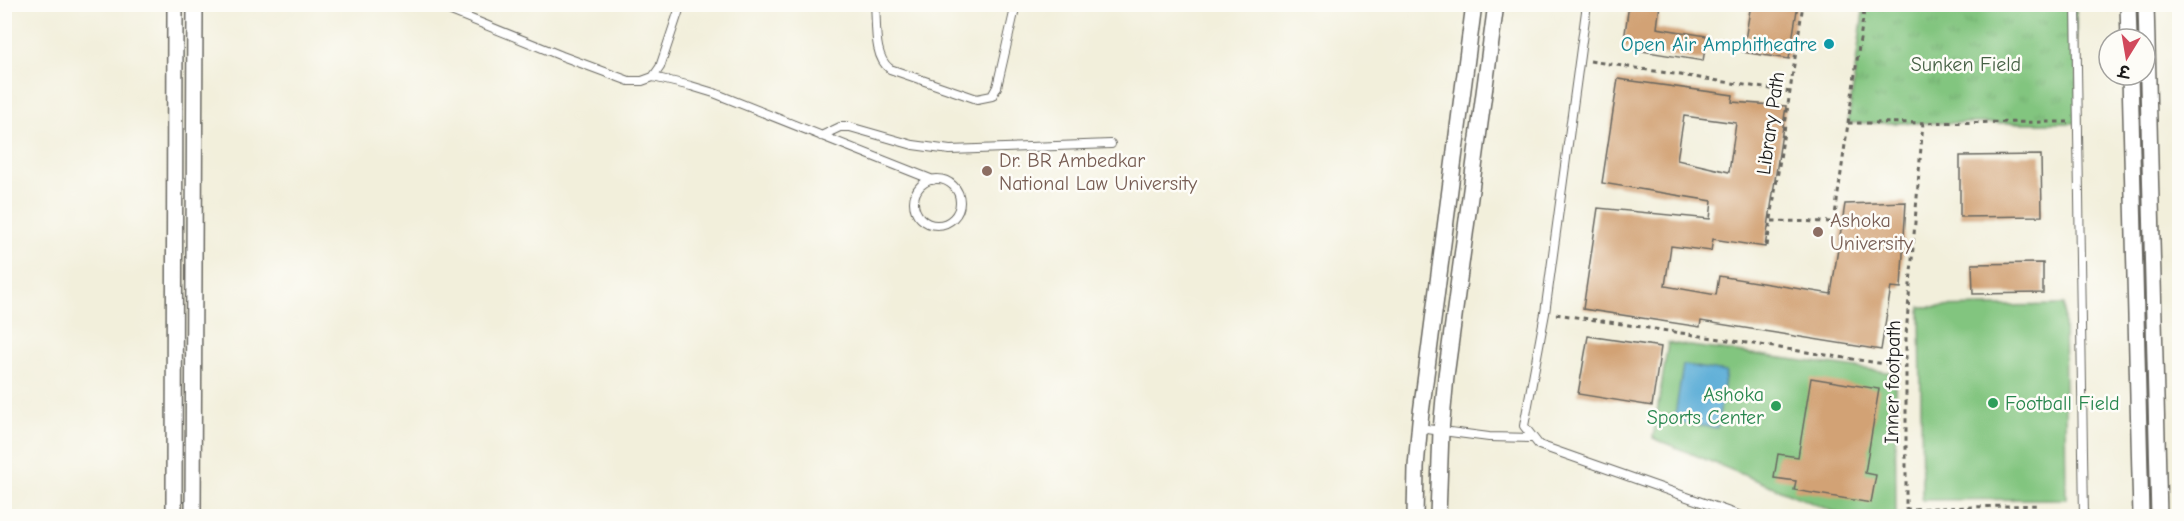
<svg xmlns="http://www.w3.org/2000/svg" width="2184" height="521" font-family="'Comic Neue','Playpen Sans Deva',sans-serif">
<defs>
<pattern id="grass-tufts" width="24" height="20" patternUnits="userSpaceOnUse" patternTransform="scale(1.5)"><rect width="24" height="20" fill="#82c57f"/><path d="M3 7l-1-3M5 7V3M7 7l1-3M15 17l-1-3M17 17v-4M19 17l1-3" fill="none" stroke="#70a96d"/></pattern>
</defs>
<rect width="100%" height="100%" fill="#fdfcf7"/>
<filter id="ink" filterUnits="userSpaceOnUse"><feTurbulence type="fractalNoise" baseFrequency=".0167" numOctaves="2"/><feDisplacementMap in="SourceGraphic" scale="12" xChannelSelector="R" yChannelSelector="G"/><feConvolveMatrix kernelMatrix="1 2 1 2 8 2 1 2 1" color-interpolation-filters="sRGB"/></filter>
<filter id="wash" filterUnits="userSpaceOnUse"><feTurbulence type="fractalNoise" baseFrequency=".008" numOctaves="4" result="noise"/><feDisplacementMap in="SourceGraphic" scale="24" xChannelSelector="R" yChannelSelector="G"/><feGaussianBlur stdDeviation="1.35" result="paint"/><feColorMatrix in="noise" values="0 0 0 0 0 0 0 0 0 0 0 0 0 0 0 0 0 1.4 0 .05"/><feComposite in="paint" operator="in"/></filter>
<g filter="url(#wash)">
<rect width="100%" height="100%" fill="#f2efdb"/>
<!-- grass -->
<path fill="url(#grass-tufts)" stroke="#4f704e" stroke-width="1.5" d="M 1864,5 L 2076,5 L 2077,123 L 1848,123 Z"/>
<!-- pitch -->
<path fill="#82c57f" stroke="#4f704e" stroke-width="1.5" d="M 2064,305 L 2066,499 L 1922,500 L 1920,307 Z
M 1668,343 L 1895,373 L 1896,516 L 2049,513 L 2049,516 L 1844,516 L 1653,438 Z"/>
<!-- water -->
<path fill="#5cadd7" stroke="#3c647a" stroke-width="1.5" d="M 1683,365 L 1726,372 L 1717,428 L 1674,422 Z"/>
<g id="blocks">
<!-- building -->
<path fill="#d2a275" fill-rule="evenodd" d="M 1629,4 L 1660,4 L 1657,28 L 1707,36 L 1703,61 L 1623,48 Z
M 1751,4 L 1798,4 L 1789,59 L 1743,52 Z
M 1618,79 L 1733,95 L 1732,102 L 1786,106 L 1765,247 L 1713,239 L 1711,251 L 1671,246 L 1665,286 L 1716,295 L 1719,276 L 1831,294 L 1845,204 L 1906,202 L 1901,288 L 1891,287 L 1881,350 L 1701,321 L 1700,327 L 1583,309 L 1598,208 L 1710,219 L 1712,201 L 1602,183 ZM 1684,116 L 1736,123 L 1729,172 L 1677,160 Z
M 2041,155 L 2042,216 L 1960,217 L 1960,156 Z
M 2043,263 L 2043,293 L 1973,294 L 1972,264 Z
M 1588,336 L 1661,347 L 1652,406 L 1578,394 Z
M 1811,378 L 1879,389 L 1865,473 L 1876,475 L 1871,503 L 1794,490 L 1796,481 L 1774,478 L 1778,454 L 1798,457 Z"/>
</g>
</g>
<g filter="url(#ink)">
<use href="#blocks" fill-opacity="0" stroke="#67665f" stroke-width="1.5"/>
<g fill="none" stroke-linecap="round" stroke-linejoin="round">
<defs>
<path id="lane" d="M 434,4 L 562,56 L 629,81 L 642,81 L 653,77 L 660,67 L 681,4
M 875,4 C 877,24 873,57 890,69 L 977,99 L 992,96 L 997,87 L 1016,4
M 1587,4 L 1545,313 L 1524,426 L 1539,445 L 1741,516
M 2076,4 L 2084,516
M 653,77 L 691,86 L 714,93 L 933,180
M 821,136 L 840,127 L 850,127 L 913,145 L 950,150 L 1111,144
M914 202a23 23 0 1 1 46 0a23 23 0 1 1-46 0Z
M 1419,428 L 1489,437 L 1533,438"/>
<path id="street" d="M 2128,4 L 2129,39
M 2146,4 L 2159,516
M 2130,75 L 2141,516
M 174,516 L 175,4
M 193,516 L 195,4
M 1415,516 L 1416,467 L 1420,421 L 1474,4
M 1438,516 L 1441,431 L 1446,376 L 1496,4"/>
</defs>
<!-- lane casing -->
<use href="#lane" stroke="#67665f" stroke-width="10"/>
<!-- street casing -->
<use href="#street" stroke="#67665f" stroke-width="18"/>
<!-- path -->
<path stroke="#67665f" stroke-width="3" stroke-dasharray="4.5 4.5" stroke-linecap="butt" d="M 1590,61 L 1790,92
M 1923,122 L 1906,335 L 1906,509 L 2040,505
M 1848,123 L 2068,122
M 1772,221 L 1834,222 L 1865,4
M 1767,246 L 1803,4
M 1556,314 L 1905,367"/>
<!-- lane -->
<use href="#lane" stroke="#fff" stroke-width="8"/>
<!-- street -->
<use href="#street" stroke="#fff" stroke-width="15"/>
</g>
</g>
<!-- markers -->
<circle fill="#0f9aa8" stroke="#fdfcf7" stroke-width="2" cx="1829" cy="44" r="6"/>
<g fill="#8d6e63" stroke="#fdfcf7" stroke-width="2">
<circle cx="987" cy="171" r="6"/>
<circle cx="1818" cy="232" r="6"/>
</g>
<g fill="#2e9e5b" stroke="#fdfcf7" stroke-width="2">
<circle cx="1993" cy="403" r="6"/>
<circle cx="1776" cy="406" r="6"/>
</g>
<g text-anchor="middle" stroke-width="5" stroke-linejoin="round" paint-order="stroke">
<!-- culture labels -->
<g font-size="20" fill="#0d838f" stroke="#fdfcf7" text-anchor="end">
<text x="1817" y="51">Open Air Amphitheatre</text>
</g>
<!-- park labels -->
<g font-size="20" fill="#456044" stroke="#fdfcf7">
<text x="1966" y="71">Sunken Field</text>
</g>
<!-- street labels -->
<g font-size="20" fill="#1c1c1c" stroke="#fdfcf7">
<text transform="translate(1770 123) rotate(-82)" y="7">Library Path</text>
<text transform="translate(1892 382) rotate(-89)" y="7">Inner footpath</text>
</g>
<!-- education labels -->
<g font-size="20" fill="#785e54" stroke="#fdfcf7" text-anchor="start">
<text x="999" y="167">Dr. BR Ambedkar<tspan x="999" dy="23">National Law University</tspan></text>
<text x="1830" y="227">Ashoka<tspan x="1830" dy="23">University</tspan></text>
</g>
<!-- leisure labels -->
<g font-size="20" fill="#27864d" stroke="#fdfcf7" text-anchor="end">
<text x="1764" y="401">Ashoka<tspan x="1764" dy="23">Sports Center</tspan></text>
<text x="2005" y="410" text-anchor="start">Football Field</text>
</g>
</g>
<!-- margin -->
<rect width="2184" height="521" fill="none" stroke="#fdfcf7" stroke-width="24"/>
<!-- north arrow -->
<g transform="translate(2127 57) rotate(191)"><circle r="28" fill="#fdfcf7" stroke="#a3a29f" stroke-width="1.5"/>
<path d="M0-4.5L10 22L0 15L-10 22Z" fill="#d1495b"/>
<text y="-9" font-size="16" font-weight="bold" text-anchor="middle" fill="#1c1c1c">उ</text>
</g>
</svg>
